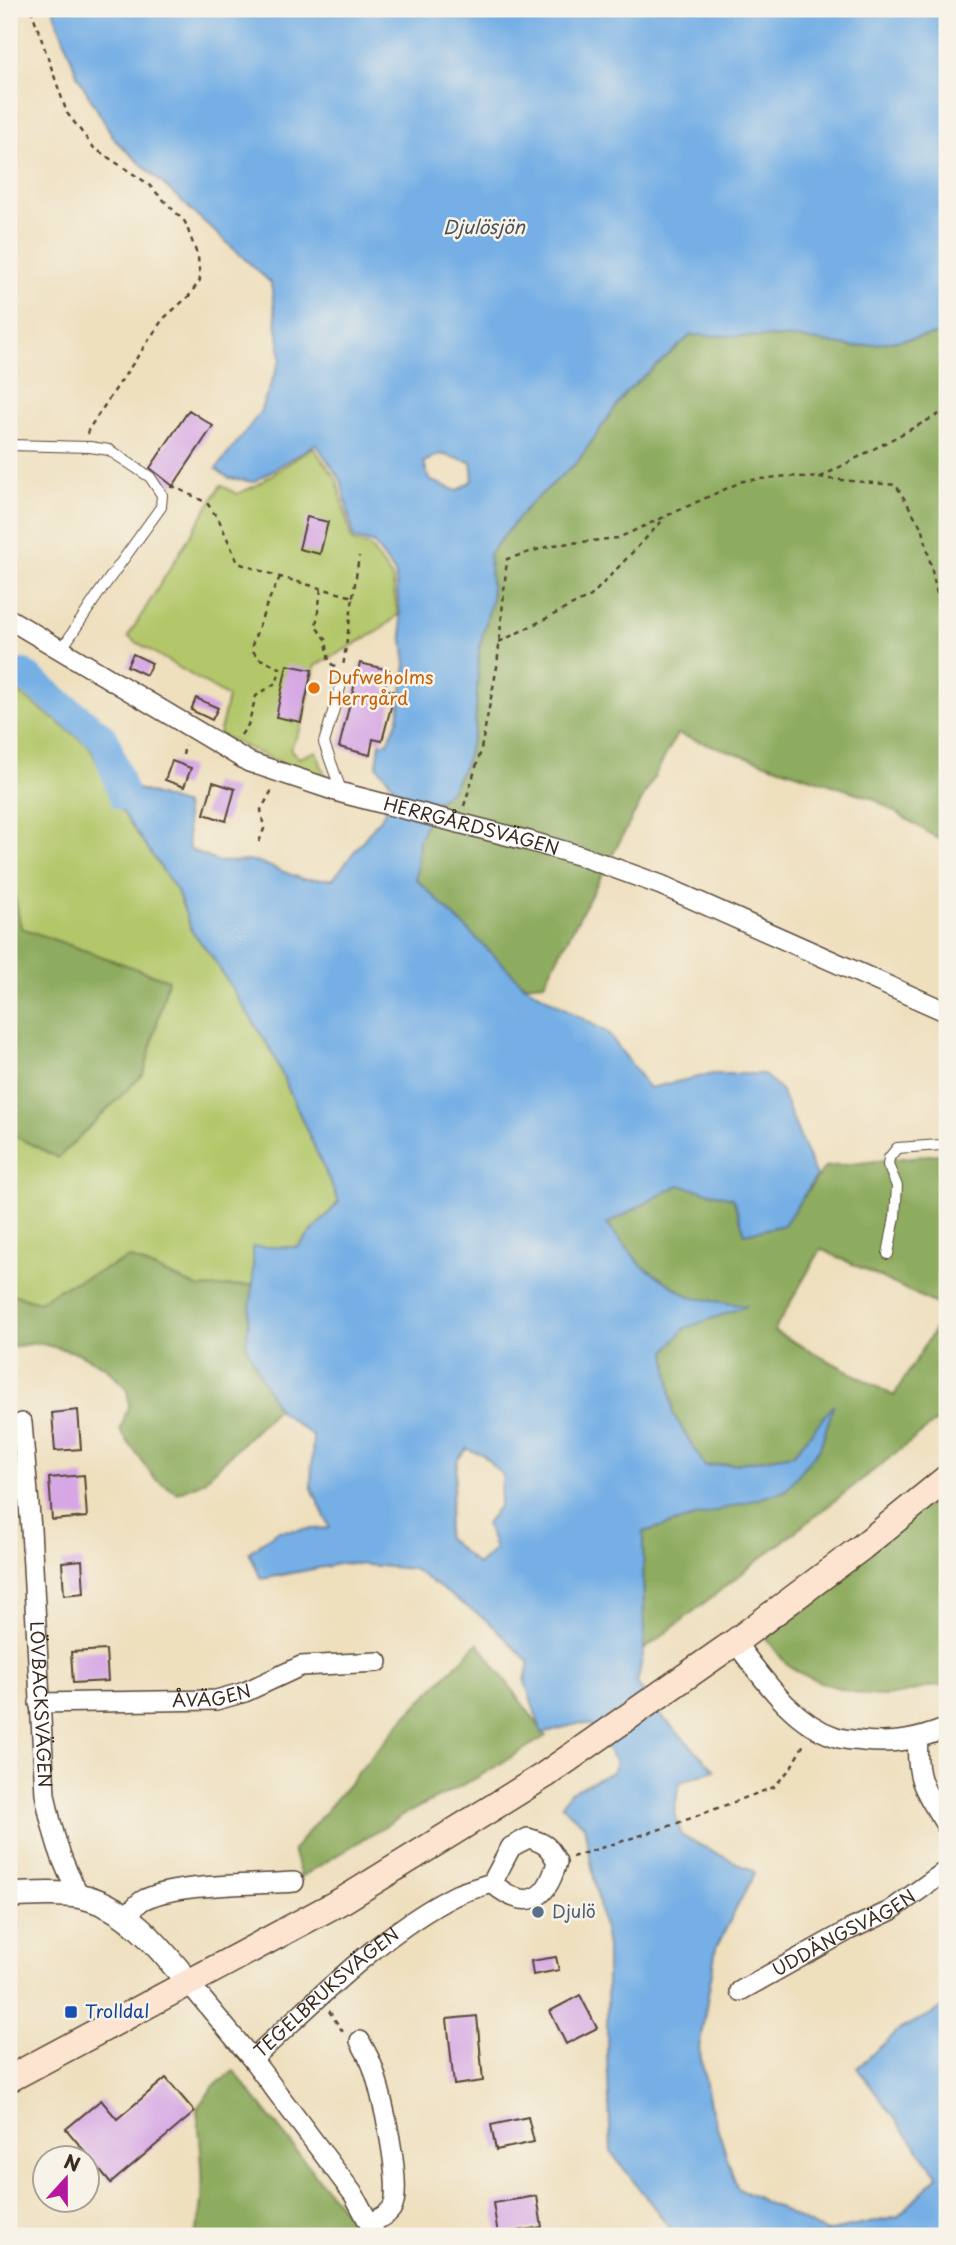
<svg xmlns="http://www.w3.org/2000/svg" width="956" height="2245" font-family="'Playpen Sans',sans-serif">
<rect width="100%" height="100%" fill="#f7f3e8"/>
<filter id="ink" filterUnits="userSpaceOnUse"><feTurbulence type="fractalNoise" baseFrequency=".0143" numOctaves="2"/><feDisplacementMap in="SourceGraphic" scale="14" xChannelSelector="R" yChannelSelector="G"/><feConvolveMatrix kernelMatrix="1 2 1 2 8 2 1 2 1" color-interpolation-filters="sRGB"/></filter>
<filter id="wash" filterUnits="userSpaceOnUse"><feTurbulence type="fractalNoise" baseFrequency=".00686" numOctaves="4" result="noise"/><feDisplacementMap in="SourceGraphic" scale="28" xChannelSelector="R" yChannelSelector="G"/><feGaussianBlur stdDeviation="1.57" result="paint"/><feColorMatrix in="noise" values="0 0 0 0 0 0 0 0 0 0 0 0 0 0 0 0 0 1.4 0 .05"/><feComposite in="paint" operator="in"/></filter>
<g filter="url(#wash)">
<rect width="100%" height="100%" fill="#eedfbd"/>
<!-- green -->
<path fill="#b3c76a" stroke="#777844" stroke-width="2" d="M 313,447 L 337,480 L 352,541 L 370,547 L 392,578 L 398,615 L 379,631 L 315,666 L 301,727 L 290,749 L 299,758 L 316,751 L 326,778 L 312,777 L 219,735 L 228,697 L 128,637 L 221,485 L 237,494 L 255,486 Z
M 12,687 L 89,746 L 119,807 L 177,891 L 192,931 L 213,958 L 271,1050 L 339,1202 L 298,1247 L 253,1247 L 253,1285 L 200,1288 L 130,1258 L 62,1288 L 39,1302 L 9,1293 L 9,1133 L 58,1157 L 144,1073 L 168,980 L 21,928 L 9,869 L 9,689 Z"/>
<!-- forest -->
<path fill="#8eac5e" stroke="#646b3e" stroke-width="2" fill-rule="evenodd" d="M 947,333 L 947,844 L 872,798 L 677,734 L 544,983 L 524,985 L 416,880 L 419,840 L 427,821 L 431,806 L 451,790 L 465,764 L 475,727 L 479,649 L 492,598 L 489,554 L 527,507 L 578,461 L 626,392 L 691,335 L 799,338 L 855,347 Z
M 9,869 L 21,928 L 168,980 L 144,1073 L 58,1158 L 9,1133 Z
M 947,1153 L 947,1413 L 644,1650 L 643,1532 L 785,1491 L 833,1406 L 794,1454 L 735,1464 L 705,1466 L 673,1414 L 666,1351 L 685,1328 L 745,1306 L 690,1297 L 641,1265 L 607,1224 L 678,1185 L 733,1198 L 745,1234 L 784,1224 L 825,1167 ZM 821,1249 L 947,1309 L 894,1396 L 774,1331 Z
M 130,1258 L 200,1288 L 253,1285 L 246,1345 L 277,1409 L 203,1482 L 178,1493 L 155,1479 L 120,1431 L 129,1404 L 127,1389 L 105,1367 L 78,1353 L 38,1343 L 9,1347 L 9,1293 L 39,1302 L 62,1288 Z
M 947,1485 L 947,1685 C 925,1685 904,1696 883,1696 C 858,1696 804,1680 786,1663 C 779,1656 773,1646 766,1638 Z
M 478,1643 L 546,1736 L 478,1777 L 403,1815 L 301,1877 L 293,1850 L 406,1716 Z
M 234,2071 L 354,2224 L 358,2236 L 194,2236 C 209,2206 200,2142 197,2108 L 214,2086 Z"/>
<!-- water -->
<path fill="#75afe5" stroke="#586c82" stroke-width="2" fill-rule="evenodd" d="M 53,9 L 947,9 L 947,333 L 855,347 L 799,338 L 691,335 L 626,392 L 578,461 L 527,507 L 489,554 L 492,598 L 479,649 L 475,727 L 465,764 L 451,790 L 431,806 L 427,821 L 419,840 L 416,879 L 524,985 L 608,1033 L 649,1088 L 712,1074 L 763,1074 L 781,1090 L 816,1177 L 784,1225 L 745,1234 L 733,1198 L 678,1185 L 607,1224 L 641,1265 L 689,1297 L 747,1306 L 685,1328 L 666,1351 L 673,1414 L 705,1466 L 735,1464 L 794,1454 L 834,1404 L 820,1448 L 785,1491 L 643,1532 L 644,1650 L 637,1684 L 665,1720 L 715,1770 L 680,1782 L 674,1812 L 682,1836 L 755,1872 L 716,1948 L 699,2048 L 710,2105 L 737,2188 L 826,2232 L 898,2217 L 938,2176 L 857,2068 L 900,2029 L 947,2006 L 947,2236 L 676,2236 L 611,2152 L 607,2052 L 607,1946 L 584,1825 L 562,1806 L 570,1792 L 612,1772 L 616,1762 L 591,1725 L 581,1723 L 542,1733 L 525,1682 L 529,1662 L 489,1622 L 413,1569 L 344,1563 L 261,1579 L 249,1552 L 278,1531 L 330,1528 L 311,1486 L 313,1436 L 277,1409 L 246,1345 L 253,1285 L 253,1247 L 298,1247 L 339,1202 L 271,1050 L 213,958 L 192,931 L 177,891 L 119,807 L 124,796 L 132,787 L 185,805 L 189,849 L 218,862 L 256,861 L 302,879 L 333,879 L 385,812 L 393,785 L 377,766 L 380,743 L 388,743 L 398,719 L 406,665 L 395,573 L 374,544 L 354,539 L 341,480 L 316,444 L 253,482 L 229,478 L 216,469 L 259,414 L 281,358 L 271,283 L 115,140 L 78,77 ZM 440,454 L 471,462 L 473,480 L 457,491 L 429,480 L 424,462 ZM 467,1449 L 482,1454 L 503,1476 L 499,1506 L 486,1524 L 495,1549 L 478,1565 L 446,1537 L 458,1459 Z"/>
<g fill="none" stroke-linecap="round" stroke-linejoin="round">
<!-- river -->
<path stroke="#75afe5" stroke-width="30" d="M 9,676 L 23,674 L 104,739 L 124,796"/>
</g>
<g id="blocks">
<!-- building -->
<path fill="#d6a7e4" d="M 189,410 L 213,426 L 173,486 L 150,468 Z
M 307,517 L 328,522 L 320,554 L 299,549 Z
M 133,654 L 152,663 L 146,675 L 127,666 Z
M 360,663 L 389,670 L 384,689 L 395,692 L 382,741 L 373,739 L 370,755 L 339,747 Z
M 287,665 L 312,670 L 301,722 L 276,717 Z
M 196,698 L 218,708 L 212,720 L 191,710 Z
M 172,761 L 191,768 L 184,787 L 165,780 Z
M 213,782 L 235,789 L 226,821 L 204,814 Z
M 78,1410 L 81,1449 L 55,1451 L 52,1413 Z
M 84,1475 L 87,1517 L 52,1520 L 49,1478 Z
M 82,1560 L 84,1593 L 64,1595 L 62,1562 Z
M 106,1650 L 108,1681 L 73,1683 L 71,1652 Z
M 556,1957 L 559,1970 L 533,1975 L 531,1961 Z
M 580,1995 L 597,2028 L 566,2044 L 550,2011 Z
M 477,2016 L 483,2081 L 454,2085 L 447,2019 Z
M 166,2078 L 195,2112 L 111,2183 L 66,2129 L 101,2100 L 117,2119 Z
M 528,2117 L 534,2142 L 496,2150 L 491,2125 Z
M 537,2196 L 542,2227 L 498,2234 L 493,2203 Z"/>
</g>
</g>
<g filter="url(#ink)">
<use href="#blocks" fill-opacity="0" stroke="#564536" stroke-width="2"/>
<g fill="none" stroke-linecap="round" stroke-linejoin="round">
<defs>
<path id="service" d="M 9,445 L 90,447 L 109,450 L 150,477 L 162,495 L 161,507 L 99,593 L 61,650
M 342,681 L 324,743 L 342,793
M 888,1254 L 895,1217 L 897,1186 L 888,1165 L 889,1158 L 897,1148 L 941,1145 L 947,1142"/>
<g id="minor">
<path id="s1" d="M 9,619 L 249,762 L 342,793 L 529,841 L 581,856 L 661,885 L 947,1012"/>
<path id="s2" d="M 22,1423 L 31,1529 L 45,1794 C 52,1831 61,1864 80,1896"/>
<path d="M 735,1642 C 763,1678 791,1722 836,1737 C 845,1740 854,1740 863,1741 C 895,1744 917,1740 947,1728"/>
<path id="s3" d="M 39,1703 L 216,1700 L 245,1692 L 301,1666 L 378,1662"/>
<path d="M 918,1739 C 915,1782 926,1792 947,1827"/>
<path d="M 125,1918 C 131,1911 138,1902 145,1899 C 179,1883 255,1885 294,1882"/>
<path d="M 188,1982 L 252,2059 L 354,2195 L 376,2236"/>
<path id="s4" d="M 740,1991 L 849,1930 L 890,1911 L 947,1870"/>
<path d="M 360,2041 C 364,2049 369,2057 372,2065 C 381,2088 404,2190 392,2208 C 387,2216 378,2219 370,2223"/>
<path id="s5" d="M 252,2059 C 314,2003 382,1932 456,1895 C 467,1890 480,1887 492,1883 L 511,1847 L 528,1838 C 545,1843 549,1846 557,1862 C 546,1903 525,1911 492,1883"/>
</g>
<path id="tertiary" d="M 9,1895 C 31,1895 57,1892 79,1896 C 126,1904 160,1948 188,1982"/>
<path id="secondary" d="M 9,2079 L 345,1899 L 545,1775 L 735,1642 L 862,1547 L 947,1478"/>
</defs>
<!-- service casing -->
<use href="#service" stroke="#564536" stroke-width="12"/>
<!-- minor casing -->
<use href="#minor" stroke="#564536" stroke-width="22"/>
<!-- tertiary casing -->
<use href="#tertiary" stroke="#564536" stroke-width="27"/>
<!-- secondary casing -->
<use href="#secondary" stroke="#564536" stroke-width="29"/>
<!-- path -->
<path stroke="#564536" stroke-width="2.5" stroke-dasharray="5 5" stroke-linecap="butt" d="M 31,9 L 67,113 L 94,148 L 147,183 L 185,222 L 198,257 L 200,280 L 189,296 L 163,319 L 88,430 L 89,435
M 819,478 L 896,485 L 923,530 L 947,639
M 171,487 L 175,487 L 207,503 L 219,520 L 238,563 L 280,577 L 353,597 L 343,667
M 321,589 L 316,627 L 326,639 L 329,663 L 338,667
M 353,597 L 359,556
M 499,642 L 591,596 L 665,518
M 241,735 L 248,725 L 256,696 L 277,682 L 280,668 L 258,658 L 251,648 L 267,604 L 280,577
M 183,755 L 185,745
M 464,806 L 480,754 L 497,667 L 507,559 L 553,545 L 618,538 L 743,481 L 787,476 L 819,478 L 947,410
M 259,842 L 264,829 L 261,810 L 273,788
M 572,1857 L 667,1827 L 774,1787 L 790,1769 L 805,1742
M 329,2011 L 345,2035"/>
<!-- service -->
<use href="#service" stroke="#fff" stroke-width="10"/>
<!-- minor -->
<use href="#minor" stroke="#fff" stroke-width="19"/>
<!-- tertiary -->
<use href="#tertiary" stroke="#fff" stroke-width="24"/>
<!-- secondary -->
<use href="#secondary" stroke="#fde4d0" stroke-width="26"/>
</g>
</g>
<!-- markers -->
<circle fill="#e8710a" stroke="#f7f3e8" stroke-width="2.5" cx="314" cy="688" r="7"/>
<circle fill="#5c6f8a" stroke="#f7f3e8" stroke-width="2.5" cx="538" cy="1912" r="7"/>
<rect fill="#1a4fb4" stroke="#f7f3e8" stroke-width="2.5" x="64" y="2005" width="14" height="14" rx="3.5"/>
<g text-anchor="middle" stroke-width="5" stroke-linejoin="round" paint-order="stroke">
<!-- food labels -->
<g font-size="18" fill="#c56008" stroke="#f7f3e8" text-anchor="start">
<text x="328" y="684">Dufweholms<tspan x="328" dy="21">Herrgård</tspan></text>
</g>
<!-- street labels -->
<g font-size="18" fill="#3b2a1e" stroke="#f7f3e8">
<text dy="6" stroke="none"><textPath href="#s1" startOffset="511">HERRGÅRDSVÄGEN</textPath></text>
<text dy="6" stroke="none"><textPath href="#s3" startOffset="173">ÅVÄGEN</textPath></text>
<text dy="6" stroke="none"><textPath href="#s2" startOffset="282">LÖVBACKSVÄGEN</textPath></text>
<text dy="6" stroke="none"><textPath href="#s4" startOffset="119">UDDÄNGSVÄGEN</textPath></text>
<text dy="6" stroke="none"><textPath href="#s5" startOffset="100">TEGELBRUKSVÄGEN</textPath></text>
</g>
<!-- service labels -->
<g font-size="18" fill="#4e5e75" stroke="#f7f3e8" text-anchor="start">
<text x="552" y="1918">Djulö</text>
</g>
<!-- transit labels -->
<g font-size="18" fill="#164399" stroke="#f7f3e8" text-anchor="start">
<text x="85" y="2018">Trolldal</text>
</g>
<!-- water labels -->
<g font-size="19" font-style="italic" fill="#4c525a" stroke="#f7f3e8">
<text x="484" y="234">Djulösjön</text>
</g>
</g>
<!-- margin -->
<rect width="956" height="2245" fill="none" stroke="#f7f3e8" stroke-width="35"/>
<!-- north arrow -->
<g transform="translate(66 2179) rotate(21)"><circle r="33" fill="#f7f3e8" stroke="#aca397" stroke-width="2"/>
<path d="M0-5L12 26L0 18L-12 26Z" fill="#b5179e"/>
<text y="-10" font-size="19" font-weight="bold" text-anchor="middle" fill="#3b2a1e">N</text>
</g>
</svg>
